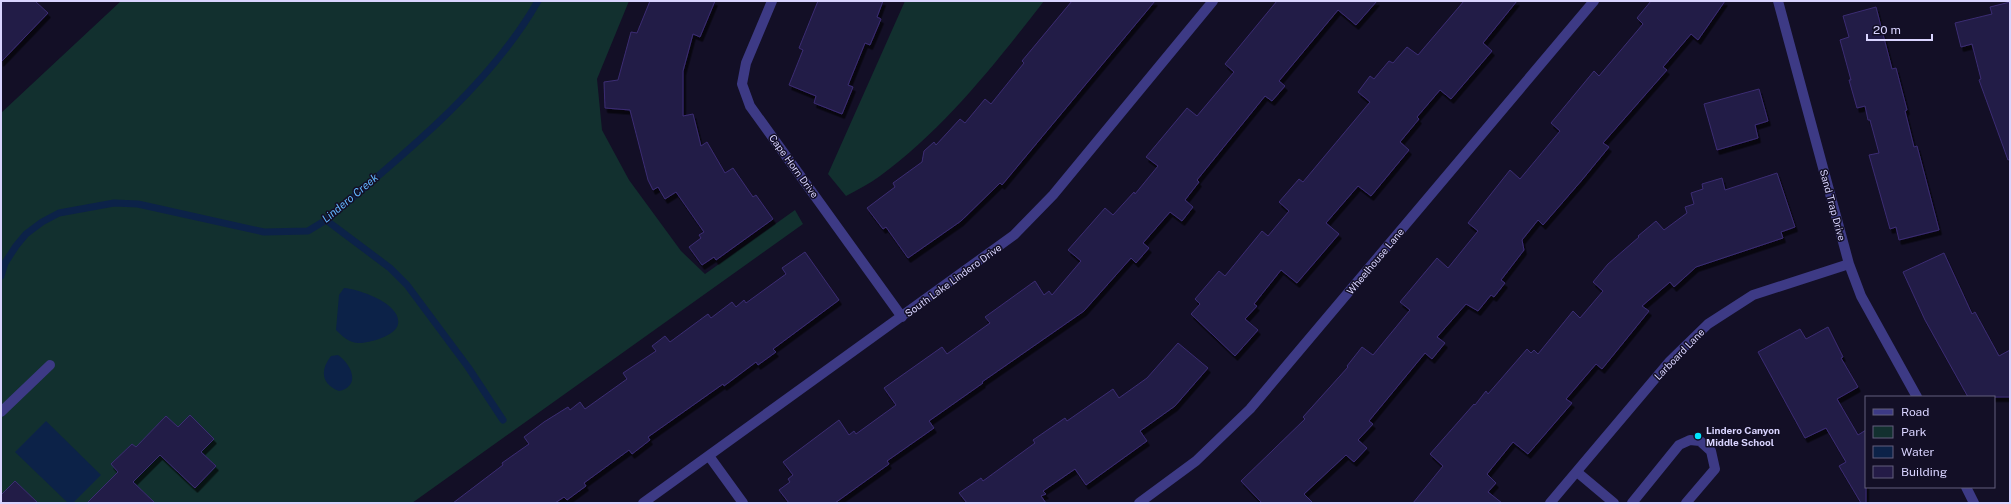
<svg xmlns="http://www.w3.org/2000/svg" width="2011" height="504" font-family="'Public Sans',sans-serif">
<defs>
<filter id="shadow"><feDropShadow dx="2.5" dy="4.5" stdDeviation="0" flood-color="#0009"/></filter>
</defs>
<rect width="100%" height="100%" fill="#130f26"/>
<!-- green -->
<path fill="#12302f" d="M 121,1 L 629,1 L 597,79 L 602,130 L 629,180 L 681,251 L 705,274 L 795,210 L 803,224 L 412,503 L 1,503 L 1,113 Z
M 905,1 L 1044,1 C 995,64 945,128 880,176 C 869,184 857,190 846,196 L 828,174 Z"/>
<!-- water -->
<path fill="#0c2248" d="M 344,288 C 359,289 402,304 398,324 C 396,336 369,343 359,343 C 349,343 342,336 336,330 L 339,295 Z
M 338,355 C 352,365 361,386 339,391 C 321,384 320,370 331,356 Z
M 46,421 L 101,475 L 73,503 L 68,503 L 15,452 Z"/>
<g fill="none" stroke-linecap="round" stroke-linejoin="round">
<!-- stream -->
<path stroke="#0c2248" stroke-width="7" d="M 326,220 L 390,268 L 407,285 L 468,367 L 503,420
M 1,276 L 5,263 L 16,246 L 26,234 L 42,222 L 59,213 L 114,203 L 138,204 L 264,232 L 308,231 L 326,220 C 401,157 489,87 538,1"/>
</g>
<!-- building -->
<path fill="#241b47" stroke="#3b2d73" filter="url(#shadow)" d="M 1,1 L 35,1 L 48,13 L 1,62 Z
M 650,1 L 715,1 L 700,37 L 693,34 L 683,71 L 683,116 L 693,114 L 701,146 L 707,142 L 725,173 L 733,168 L 753,197 L 756,195 L 773,219 L 716,260 L 714,257 L 702,265 L 689,247 L 701,238 L 699,235 L 704,232 L 676,192 L 665,199 L 658,187 L 653,190 L 648,180 L 630,110 L 605,108 L 604,82 L 618,80 L 631,32 L 637,33 Z
M 818,1 L 883,1 L 877,17 L 881,19 L 870,45 L 865,43 L 848,85 L 853,87 L 842,114 L 814,103 L 816,96 L 789,85 L 803,50 L 799,48 Z
M 1072,1 L 1155,1 L 1002,185 L 1000,183 L 961,221 L 908,258 L 886,227 L 883,229 L 867,208 L 895,187 L 893,183 L 922,162 L 924,151 L 934,142 L 936,145 L 960,119 L 965,123 L 985,99 L 991,104 L 1024,63 L 1022,61 Z
M 1277,1 L 1377,1 L 1356,25 L 1338,10 L 1279,81 L 1285,86 L 1272,101 L 1265,96 L 1197,180 L 1199,182 L 1185,200 L 1193,207 L 1182,221 L 1170,212 L 1143,243 L 1149,248 L 1136,263 L 1131,258 L 1084,311 L 982,382 L 983,383 L 929,421 L 934,428 L 887,461 L 889,464 L 835,503 L 789,503 L 779,490 L 790,482 L 788,479 L 793,475 L 783,462 L 839,420 L 849,435 L 854,431 L 856,434 L 896,405 L 884,388 L 942,347 L 947,354 L 990,323 L 985,317 L 1035,281 L 1044,295 L 1049,291 L 1052,295 L 1081,261 L 1068,250 L 1105,208 L 1113,215 L 1134,192 L 1135,194 L 1158,166 L 1146,157 L 1187,108 L 1197,116 L 1234,72 L 1225,64 Z
M 1464,1 L 1517,1 L 1483,43 L 1492,51 L 1451,99 L 1440,90 L 1417,117 L 1419,119 L 1400,142 L 1409,150 L 1371,196 L 1358,186 L 1326,223 L 1339,234 L 1297,283 L 1281,270 L 1254,304 L 1257,306 L 1245,319 L 1258,330 L 1235,356 L 1191,314 L 1200,304 L 1195,299 L 1219,271 L 1225,276 L 1262,231 L 1268,236 L 1289,211 L 1279,202 L 1299,179 L 1303,182 L 1370,102 L 1358,92 L 1370,76 L 1374,79 L 1389,61 L 1393,63 L 1407,47 L 1418,55 Z
M 1651,1 L 1725,1 L 1698,40 L 1691,34 L 1663,67 L 1667,70 L 1603,143 L 1609,147 L 1582,180 L 1543,225 L 1538,220 L 1522,240 L 1524,250 L 1501,280 L 1505,283 L 1494,297 L 1491,295 L 1478,311 L 1466,304 L 1437,337 L 1445,343 L 1432,359 L 1425,353 L 1369,421 L 1373,424 L 1358,440 L 1367,448 L 1354,462 L 1346,455 L 1304,494 L 1313,503 L 1262,503 L 1241,481 L 1305,419 L 1303,417 L 1348,367 L 1347,366 L 1362,347 L 1373,355 L 1410,310 L 1400,302 L 1437,258 L 1448,268 L 1478,231 L 1468,223 L 1510,170 L 1520,179 L 1560,131 L 1551,123 L 1594,71 L 1599,76 L 1643,24 L 1637,18 Z
M 2010,2 L 2010,159 L 2008,160 L 1979,80 L 1981,79 L 1972,44 L 1961,47 L 1955,23 L 1992,14 L 1990,7 Z
M 1876,7 L 1892,69 L 1896,68 L 1907,110 L 1905,111 L 1914,147 L 1917,146 L 1939,230 L 1899,240 L 1896,227 L 1890,229 L 1869,155 L 1879,153 L 1870,120 L 1868,120 L 1865,106 L 1857,108 L 1849,80 L 1851,80 L 1840,40 L 1849,37 L 1843,16 Z
M 1759,89 L 1768,121 L 1755,125 L 1758,138 L 1717,150 L 1704,104 Z
M 1777,173 L 1795,227 L 1781,232 L 1783,238 L 1696,267 L 1674,287 L 1670,282 L 1642,306 L 1649,311 L 1602,369 L 1596,364 L 1566,399 L 1572,403 L 1528,454 L 1513,442 L 1487,474 L 1496,483 L 1488,492 L 1502,503 L 1413,503 L 1443,466 L 1430,454 L 1474,404 L 1475,405 L 1486,391 L 1488,394 L 1527,349 L 1531,353 L 1534,350 L 1538,354 L 1573,311 L 1580,318 L 1603,291 L 1593,282 L 1608,264 L 1639,237 L 1638,236 L 1656,221 L 1664,230 L 1687,213 L 1685,207 L 1694,204 L 1691,193 L 1703,189 L 1702,184 L 1722,178 L 1725,190 Z
M 805,252 L 839,300 L 773,349 L 776,352 L 758,365 L 756,362 L 724,386 L 723,384 L 648,437 L 650,440 L 632,454 L 629,450 L 584,483 L 586,486 L 567,500 L 564,497 L 555,503 L 453,503 L 503,465 L 502,463 L 529,444 L 524,437 L 544,422 L 568,407 L 570,410 L 580,402 L 585,409 L 627,379 L 623,373 L 656,351 L 652,346 L 665,336 L 670,342 L 708,314 L 711,318 L 732,302 L 736,307 L 744,300 L 746,303 L 786,274 L 782,268 Z
M 1944,253 L 1972,314 L 1975,312 L 1999,356 L 2010,350 L 2010,397 L 1968,397 L 1925,320 L 1903,272 Z
M 1828,327 L 1843,357 L 1841,358 L 1858,387 L 1837,399 L 1858,435 L 1866,430 L 1866,503 L 1861,503 L 1839,466 L 1846,462 L 1826,428 L 1805,438 L 1758,352 L 1800,329 L 1806,339 Z
M 1178,343 L 1208,368 L 1175,406 L 1140,431 L 1147,441 L 1086,485 L 1075,469 L 1043,491 L 1046,494 L 1041,496 L 1046,503 L 967,503 L 959,493 L 981,478 L 983,481 L 1035,443 L 1033,440 L 1065,418 L 1067,421 L 1113,389 L 1119,398 L 1147,378 Z
M 190,415 L 214,439 L 201,452 L 216,466 L 195,488 L 160,455 L 133,482 L 155,503 L 87,503 L 118,472 L 111,464 L 132,444 L 136,447 L 166,416 L 178,427 Z
M 15,481 L 38,503 L 1,503 L 1,495 Z"/>
<g fill="none" stroke-linecap="round" stroke-linejoin="round">
<!-- lane -->
<path stroke="#3d3a85" stroke-width="10" d="M 1,412 L 50,365
M 1577,472 L 1614,503
M 1632,503 L 1679,445 L 1690,440 L 1700,441 L 1711,451 L 1715,469 L 1686,503"/>
<!-- street -->
<path stroke="#3d3a85" stroke-width="10" d="M 772,1 L 746,63 L 742,84 L 750,106 L 902,317
M 1778,1 L 1849,264 L 1861,296 L 1917,397
M 709,456 L 743,503
M 1966,487 L 1974,503
M 643,503 L 1014,235 L 1053,195 L 1213,1
M 1139,503 L 1196,461 L 1250,409 L 1594,1
M 1550,503 L 1670,361 L 1708,324 L 1753,295 L 1849,264"/>
</g>
<!-- markers -->
<circle fill="#00e5ff" stroke="#130f26" stroke-width="1.5" cx="1698" cy="436" r="4"/>
<g text-anchor="middle" stroke-width="3" stroke-linejoin="round" paint-order="stroke">
<!-- street labels -->
<g font-size="10" fill="#d9d4ff" stroke="#130f26">
<text transform="translate(794 166) rotate(54)" y="4">Cape Horn Drive</text>
<text transform="translate(1833 205) rotate(75)" y="4">Sand Trap Drive</text>
<text transform="translate(1375 261) rotate(-50)" y="4">Wheelhouse Lane</text>
<text transform="translate(953 280) rotate(-36)" y="4">South Lake Lindero Drive</text>
<text transform="translate(1679 354) rotate(-46)" y="4">Larboard Lane</text>
</g>
<!-- poi labels -->
<g font-size="10" font-weight="bold" fill="#d9d4ff" stroke="#130f26" text-anchor="start">
<text x="1706" y="434">Lindero Canyon<tspan x="1706" dy="12">Middle School</tspan></text>
</g>
<!-- water labels -->
<g font-size="11" font-style="italic" fill="#62b6ff" stroke="#130f26">
<text transform="translate(350 198) rotate(-40)" y="4">Lindero Creek</text>
</g>
</g>
<!-- border -->
<rect width="2011" height="504" fill="none" stroke="#d9d4ff" stroke-width="4"/>
<!-- legend -->
<rect x="1865" y="396" width="130" height="92" fill="#130f26" stroke="#625e7d"/>
<rect x="1873" y="409" width="20" height="6" fill="#3d3a85" stroke="#625e7d"/>
<text x="1901" y="416" font-size="12" fill="#d9d4ff">Road</text>
<rect x="1873" y="426" width="20" height="12" fill="#12302f" stroke="#625e7d"/>
<text x="1901" y="436" font-size="12" fill="#d9d4ff">Park</text>
<rect x="1873" y="446" width="20" height="12" fill="#0c2248" stroke="#625e7d"/>
<text x="1901" y="456" font-size="12" fill="#d9d4ff">Water</text>
<rect x="1873" y="466" width="20" height="12" fill="#241b47" stroke="#625e7d"/>
<text x="1901" y="476" font-size="12" fill="#d9d4ff">Building</text>
<!-- scale -->
<path d="M1867 34v6h65v-6" fill="none" stroke="#d9d4ff" stroke-width="2"/>
<text x="1873" y="34" font-size="12" fill="#d9d4ff" stroke="#130f26" stroke-width="3" paint-order="stroke">20 m</text>
</svg>
